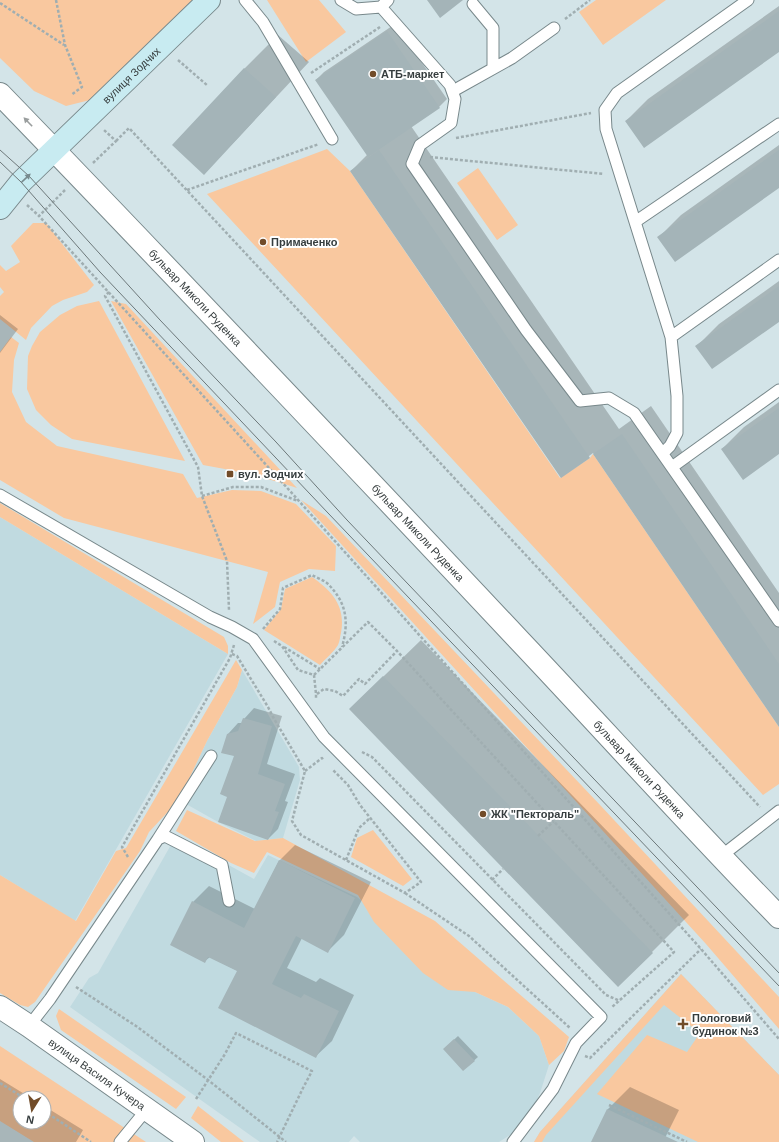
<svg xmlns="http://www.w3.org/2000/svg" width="779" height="1142" font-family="Helvetica,sans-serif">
<rect width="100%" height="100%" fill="#d3e4e8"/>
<!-- built -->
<path fill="#c0dae0" d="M 0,517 L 228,654 L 75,921 L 0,875 Z
M 242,670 L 299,767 L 300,780 L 283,838 L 256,841 L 218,822 L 179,800 L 207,741 L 237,687 Z
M 176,836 L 254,879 L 268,855 L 357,897 L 475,992 L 508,1007 L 539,1036 L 549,1065 L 540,1093 L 529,1117 L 513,1133 L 499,1142 L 360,1142 L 354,1136 L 349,1142 L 260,1142 L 70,1007 L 89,978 L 98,973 Z
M 681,974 L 779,1075 L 779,1142 L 534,1142 L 540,1132 Z"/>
<!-- green -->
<path fill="#f9c89f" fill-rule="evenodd" d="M 0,0 L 193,0 L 90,100 L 66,106 L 34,91 L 0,58 Z
M 267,0 L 319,0 L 346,32 L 306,62 Z
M 596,0 L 666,0 L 603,45 L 579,12 Z
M 327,149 L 350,171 L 560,478 L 590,458 L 593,454 L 779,727 L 779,784 L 763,795 L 207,194 Z
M 478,168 L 518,225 L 497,240 L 457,183 Z
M 33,223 L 46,223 L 94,285 L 87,292 L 63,300 L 52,306 L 31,328 L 26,340 L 0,319 L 0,296 L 4,292 L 0,287 L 0,265 L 6,271 L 20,262 L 11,246 Z
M 99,301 L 185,461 L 72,439 L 51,425 L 36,410 L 27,389 L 28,356 L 32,346 L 40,332 L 60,315 L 77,306 Z
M 111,301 L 126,304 L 297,488 C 266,477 236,471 203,465 Z
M 11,337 L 19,343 L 14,360 L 12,392 L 26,422 L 57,446 L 183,474 L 197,498 L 232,490 L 261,491 L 296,504 L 336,546 L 335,571 L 309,569 L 280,582 L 275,607 L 253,624 L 268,572 L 64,518 L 0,480 L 0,352 Z
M 301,500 L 326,516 L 601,806 L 779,997 L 779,1029 L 706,944 Z
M 0,503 L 224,637 L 228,646 L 228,654 L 0,517 Z
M 312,577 C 332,591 346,606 341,633 C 340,636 340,641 338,645 C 334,652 325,659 320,665 L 264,630 L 281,609 L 285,589 Z
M 236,660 L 242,670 L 237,687 L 207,741 L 179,800 L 149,832 L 140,851 L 35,1002 L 28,1007 L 20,1005 L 0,993 L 0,875 L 76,921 L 116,851 L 126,848 Z
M 187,810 L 255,841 L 283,838 L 435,921 L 569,1037 L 564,1051 L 549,1065 L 539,1036 L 508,1007 L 475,992 L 448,990 L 423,973 L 374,922 L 358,895 L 267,852 L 254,873 L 231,863 L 176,831 Z
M 373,830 L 412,879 L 403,886 L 351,857 L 357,838 Z
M 681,974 L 779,1075 L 779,1142 L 698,1142 L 597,1094 L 647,1035 L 687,1052 L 700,1033 L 664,1005 L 546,1135 L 542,1142 L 534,1142 L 540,1132 Z
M 59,1009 L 186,1097 L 176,1109 L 61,1030 L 56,1016 Z
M 0,1046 L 146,1142 L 34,1142 L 0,1121 ZM 20,1098 L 44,1098 L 44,1122 L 20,1122 Z
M 198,1106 L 244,1142 L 221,1142 L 191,1118 Z"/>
<!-- shadow -->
<path fill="#0003" d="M 779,6 L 779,51 L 626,121 L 648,99 Z
M 395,24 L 447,99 L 439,107 L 411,126 L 619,429 L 651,406 L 779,593 L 779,725 L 593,453 L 561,477 L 351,171 L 368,154 L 316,80 L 324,72 Z
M 278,35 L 309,62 L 237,139 L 204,173 L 173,145 L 245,68 Z
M 779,145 L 779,186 L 659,237 L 681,215 Z
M 779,281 L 779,320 L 697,346 L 719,324 Z
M 0,315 L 18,329 L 0,353 Z
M 779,402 L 779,453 L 722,449 L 744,427 Z
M 421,640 L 689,915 L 618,986 L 350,709 Z
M 254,708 L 282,716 L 267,764 L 295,774 L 285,801 L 288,802 L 278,829 L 268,839 L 228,796 L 235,756 L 228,734 L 238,723 L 242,723 L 244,719 Z
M 295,845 L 371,882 L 344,935 L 328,951 L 302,938 L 287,968 L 316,982 L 320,978 L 354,995 L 332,1041 L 316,1056 L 238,971 L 210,957 L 205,961 L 193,902 L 209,886 L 255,909 L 279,861 Z
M 458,1036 L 478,1057 L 463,1070 L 444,1049 Z
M 0,1079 L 31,1098 L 20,1098 L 20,1122 L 44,1122 L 44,1106 L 83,1130 L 76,1142 L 0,1142 Z
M 630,1087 L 679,1110 L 663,1142 L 592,1142 L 608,1109 Z"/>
<!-- building -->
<path fill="#a4b4b8" d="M 427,0 L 463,0 L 440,18 Z
M 779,11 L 779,52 L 644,148 L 625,121 Z
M 387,31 L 440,108 L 368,157 L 315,80 Z
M 244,68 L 276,97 L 204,175 L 172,145 Z
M 379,150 L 590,458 L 561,478 L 350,171 Z
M 779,150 L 779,188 L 675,262 L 657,237 Z
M 779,286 L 779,322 L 712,369 L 695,346 Z
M 779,408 L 779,454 L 743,480 L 721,449 Z
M 622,434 L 779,664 L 779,727 L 593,454 Z
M 383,676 L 653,953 L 618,987 L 349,709 Z
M 243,718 L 272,726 L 258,774 L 285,784 L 275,811 L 279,812 L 268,840 L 218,822 L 227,797 L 220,794 L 234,756 L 221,753 L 227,734 L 238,731 Z
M 279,860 L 355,898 L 328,953 L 296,936 L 272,984 L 301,998 L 304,994 L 339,1011 L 316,1058 L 218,1008 L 237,971 L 208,957 L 205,963 L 170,945 L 192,901 L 244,928 Z
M 454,1039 L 475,1061 L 463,1071 L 443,1049 Z
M 607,1109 L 678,1142 L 591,1142 Z"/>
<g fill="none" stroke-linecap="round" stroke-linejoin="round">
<defs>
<path id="service" d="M 245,0 L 263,22 L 332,139
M 341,0 L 356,9 L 381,7 L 388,0
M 473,4 L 493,28 L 493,68
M 381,7 L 450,85 L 455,99 L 451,123 L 420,145 L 412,164 L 526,330 L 580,401 L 609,398 L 634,413 L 779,621
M 453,91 L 512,58 L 554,28
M 635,222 L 779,124
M 671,337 L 779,260
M 663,453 L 670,446 L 677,433 L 677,396 L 671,337 L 606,129 L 605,110 L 617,93 L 748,0
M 672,467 L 779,390
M 0,495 L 210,617 L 232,627 L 253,639 L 324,737 L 601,1017 L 576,1043 L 553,1089 L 513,1142
M 158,839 L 211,756
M 720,857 L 779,811
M 29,1026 L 50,999 L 158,839 L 165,836 L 222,865 L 229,901
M 120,1142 L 147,1109"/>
<g id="tertiary">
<path id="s1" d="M 0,94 C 174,274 346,456 518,639 C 605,731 690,826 779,917"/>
<path id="s2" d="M 0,1007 L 29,1026 L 193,1142"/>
</g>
<g id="secondary">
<path id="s3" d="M 0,208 L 21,182 L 209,0"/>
</g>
</defs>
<!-- service casing -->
<use href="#service" stroke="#78888b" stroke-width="13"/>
<!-- tertiary casing -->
<use href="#tertiary" stroke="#78888b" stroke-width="24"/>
<!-- secondary casing -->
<use href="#secondary" stroke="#78888b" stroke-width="24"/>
<!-- path -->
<path stroke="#a0aeb1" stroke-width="2.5" stroke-dasharray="3 2" stroke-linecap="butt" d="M 56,0 L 65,45 L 82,87 L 71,95
M 0,3 L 64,45
M 565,19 L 590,0
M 178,60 L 208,86
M 311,73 L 380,27
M 456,138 L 591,113
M 116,141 L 129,128 L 760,807
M 430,157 L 604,174
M 93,163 L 116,141 L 104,130
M 65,190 L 39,216 L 290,491 L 701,949 L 779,1039
M 187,190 L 319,144
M 27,205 L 39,216
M 109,292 L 105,296 L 198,467 L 202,496 L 227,561 L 229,610
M 202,496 L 233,487 L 261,487 L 298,501
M 263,629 L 280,609 L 283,588 L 312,575 C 317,578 324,580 328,584 C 347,603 349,622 342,647
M 274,641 L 282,646 L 298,670 L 314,675 L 316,694 L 316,699
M 284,647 L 320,669
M 232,654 L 237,656 L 268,707 L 273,717 L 305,771 L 292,821 L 301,835 L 405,893 L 421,882 L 360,805 L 348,785 L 332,769
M 314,675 L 368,622 L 397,651 L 674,952 L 612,1007
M 317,694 L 324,689 L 335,691 L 343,696 L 359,679 L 365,684 L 397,651
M 362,752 L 372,757 L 606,995 L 620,1001
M 305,771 L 322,758 L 323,760
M 538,836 L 554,821
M 128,857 L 122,847 L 230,658 L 234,645
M 346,860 L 359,828 L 370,818
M 492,880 L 503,869
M 405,893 L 469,936 L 570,1028
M 76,987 L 136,1026 L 208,1080 L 286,1142
M 585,1056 L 590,1058 L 701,949
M 0,1083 L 24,1098
M 196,1099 L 225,1054 L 236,1033 L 312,1071 L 303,1088 L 277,1142
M 609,1105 L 687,1142
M 44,1111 L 91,1142"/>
<!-- service -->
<use href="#service" stroke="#fff" stroke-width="11"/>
<!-- tertiary -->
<use href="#tertiary" stroke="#fff" stroke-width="22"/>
<!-- secondary -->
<use href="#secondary" stroke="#c8ebf1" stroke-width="22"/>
<!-- tram -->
<path stroke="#6d787a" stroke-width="1" d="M 0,150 L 29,176 L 160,320 L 276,442 L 347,520 L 779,973
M 0,162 L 21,182 L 100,272 L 328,513 L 779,986"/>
</g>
<!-- one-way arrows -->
<defs><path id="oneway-solid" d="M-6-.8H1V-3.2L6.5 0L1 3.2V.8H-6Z"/></defs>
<use fill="#9a9e9e" href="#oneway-solid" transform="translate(28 122) rotate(-134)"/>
<use fill="#788b8f" href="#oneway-solid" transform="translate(26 178) rotate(-43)"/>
<!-- markers -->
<g fill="#724c29" stroke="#fff" stroke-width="1.5">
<circle cx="373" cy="74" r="4"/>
<circle cx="263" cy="242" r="4"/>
<rect x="226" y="470" width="8" height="8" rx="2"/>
<circle cx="483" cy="814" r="4"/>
<path d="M681 1018h4v4h4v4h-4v4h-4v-4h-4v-4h4z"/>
</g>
<g text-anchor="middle" stroke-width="4" stroke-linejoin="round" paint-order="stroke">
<!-- poi labels -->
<g font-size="11" font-weight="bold" fill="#363d3e" stroke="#fff" text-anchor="start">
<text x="381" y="78">АТБ-маркет</text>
<text x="271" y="246">Примаченко</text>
<text x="238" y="478">вул. Зодчих</text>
<text x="491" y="818">ЖК "Пектораль"</text>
<text x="692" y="1022">Пологовий<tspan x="692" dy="13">будинок №3</tspan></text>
</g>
<!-- street labels -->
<g font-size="11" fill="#363d3e" stroke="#fff">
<text dy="4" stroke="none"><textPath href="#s3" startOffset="187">вулиця Зодчих</textPath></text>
<text dy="4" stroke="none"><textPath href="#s1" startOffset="282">бульвар Миколи Руденка</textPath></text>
<text dy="4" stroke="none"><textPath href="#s1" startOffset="606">бульвар Миколи Руденка</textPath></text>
<text dy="4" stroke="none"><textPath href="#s1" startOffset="930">бульвар Миколи Руденка</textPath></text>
<text dy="4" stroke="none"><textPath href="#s2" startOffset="118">вулиця Василя Кучера</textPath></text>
</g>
</g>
<!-- north arrow -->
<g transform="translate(32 1110) rotate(191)"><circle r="19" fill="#ffffff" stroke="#afb1b2"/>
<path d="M0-3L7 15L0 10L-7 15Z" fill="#724c29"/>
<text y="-6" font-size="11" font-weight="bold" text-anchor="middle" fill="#363d3e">N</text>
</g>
</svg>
